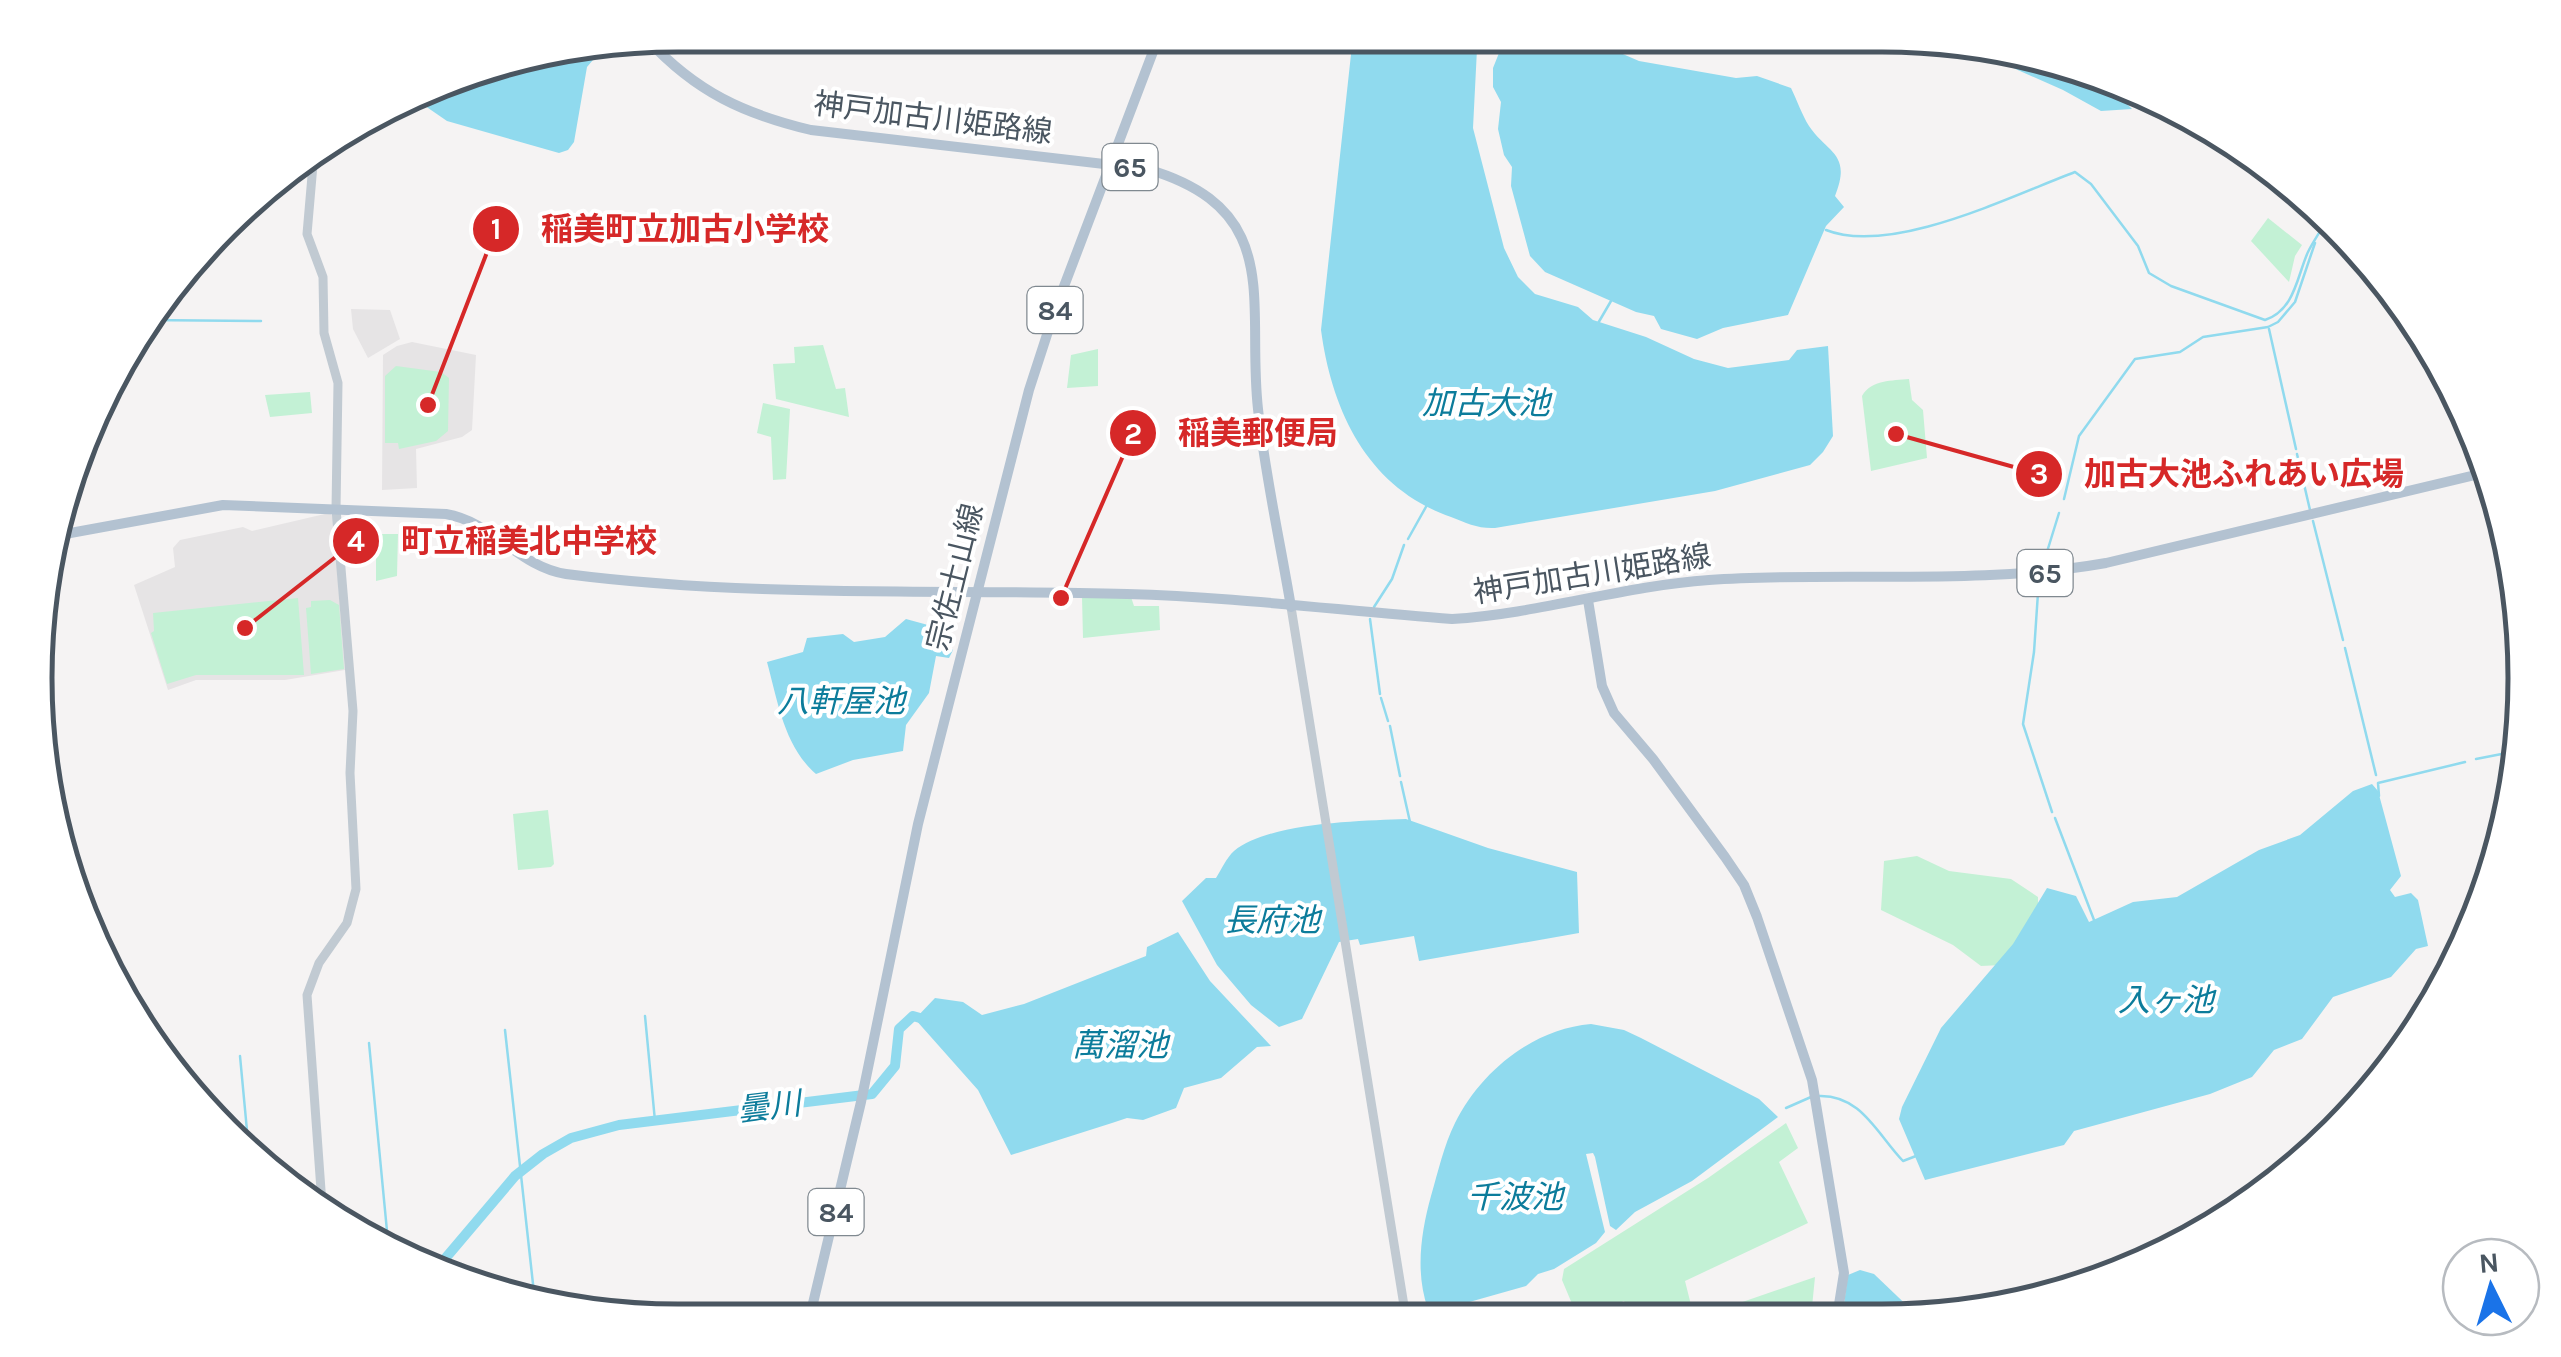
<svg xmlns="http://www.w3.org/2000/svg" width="2561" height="1357" viewBox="0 0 2561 1357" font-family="Karla,'Noto Sans JP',sans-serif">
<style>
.education{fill:#e6e4e5}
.green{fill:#c3f1d5}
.water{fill:#90daee}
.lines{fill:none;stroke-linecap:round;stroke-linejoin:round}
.stream{stroke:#90daee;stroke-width:2.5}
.river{stroke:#90daee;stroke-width:10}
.minor{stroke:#c1cad2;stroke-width:9}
.major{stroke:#b3c2d1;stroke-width:10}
.labels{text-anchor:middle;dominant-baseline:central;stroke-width:8;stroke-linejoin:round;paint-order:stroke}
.shield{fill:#fff;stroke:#808990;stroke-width:2.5}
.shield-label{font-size:28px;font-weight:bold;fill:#4a5661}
.street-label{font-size:30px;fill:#4a5661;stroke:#fff}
.water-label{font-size:32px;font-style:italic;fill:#0c7c9b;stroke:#fff}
.rim{fill:none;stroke:#4a5661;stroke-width:5}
.leader{fill:none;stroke:#d62828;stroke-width:4}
.callout-dot{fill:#d62828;stroke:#fff;stroke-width:4}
.mark-label{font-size:30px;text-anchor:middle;font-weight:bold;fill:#fff}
.callout-label{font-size:32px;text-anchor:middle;font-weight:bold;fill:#d62828;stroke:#fff;stroke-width:8;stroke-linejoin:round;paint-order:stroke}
</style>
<rect width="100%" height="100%" fill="#f5f3f3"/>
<g class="education">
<path d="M351,309L390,310L400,339L368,358L353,329Z"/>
<path d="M412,342L476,355L472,430L462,437L416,449L417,488L382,490L383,355L397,346Z"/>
<path d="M329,513L333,516L345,670L285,680H196L168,690L134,585L175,567L173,548L180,540L243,527L252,531Z"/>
</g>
<g class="green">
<path d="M2268,218L2302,245L2295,256L2289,282L2251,241Z"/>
<path d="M823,345L836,389L845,388L849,417L776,399L773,364L795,363L794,347Z"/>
<path d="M1098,349V386L1067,388L1071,355Z"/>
<path d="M396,366L441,372L449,378L448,431L436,441L399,449L398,443H385V376Z"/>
<path d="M1909,379L1912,400L1923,410L1927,458L1871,471L1862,396C1872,379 1892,381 1909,379Z"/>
<path d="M310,392L312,413L270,417L265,395Z"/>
<path d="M763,403L790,409L786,479L773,480L771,437L757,433Z"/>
<path d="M376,534H398L397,576L376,581Z"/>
<path d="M1082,597H1131L1134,606H1159L1160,630L1083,638Z"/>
<path d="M298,598L304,675H196L167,684L151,633L154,631L153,613Z"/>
<path d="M330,600L339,605L344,669L311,674L306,608L311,607V601Z"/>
<path d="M548,810L554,864L551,867L518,870L513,814Z"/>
<path d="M1917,856L1949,871L2011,879L2038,897V931L2002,965L1981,966L1953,945L1881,910L1884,861Z"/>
<path d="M1786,1123L1798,1148L1779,1162L1808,1223L1685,1281L1694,1317H1633L1624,1301L1606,1309L1609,1318H1578L1562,1280L1564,1269L1708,1178Z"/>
<path d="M1815,1277L1811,1317H1699Z"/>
</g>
<g class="water">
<path d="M1353,36H1470L1477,49L1473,128L1504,248L1518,277L1535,294L1578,307L1593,320L1646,337L1694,359L1728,368L1789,360L1797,350L1828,346L1833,436L1823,452L1810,465L1715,491L1495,528C1479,529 1466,523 1451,517C1368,488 1332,412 1321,330Z"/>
<path d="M1516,36L1588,39L1639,61L1736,78L1757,76L1791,88C1797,100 1802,115 1809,126C1828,154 1852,153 1835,196L1844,207L1826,226L1788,315L1723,328L1697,339L1661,329L1654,316L1636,312L1545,272L1530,256L1511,186L1512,167L1504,155L1498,129L1501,102L1493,87V68L1501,48Z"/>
<path d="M604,47L587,67L574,142L568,150L559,153L447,121L415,99L471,69Z"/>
<path d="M1997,56L2138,94L2128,105L2132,109L2101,111L2063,90L2011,67Z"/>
<path d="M906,619L928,625L953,650L949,658L936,656L929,693L906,725L903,751L853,760L816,774C784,746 778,702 767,662L803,652L807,638L843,634L854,642L885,637Z"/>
<path d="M2372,784L2378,791L2401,876L2390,890L2395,897L2411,893L2418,900L2428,946L2416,949L2391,977L2333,997L2302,1039L2274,1050L2252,1077L2210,1094L2074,1131L2064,1145L1925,1180L1899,1119L1902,1107L1941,1028L2013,944L2047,888L2076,896L2089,922L2133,902L2177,897L2259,850L2300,835L2353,791Z"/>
<path d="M1406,819L1488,848L1577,872L1579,933L1419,961L1414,936L1360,945L1358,939L1339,942L1302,1019L1279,1027L1251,1005L1217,965L1182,901L1206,878H1216C1221,870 1227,857 1234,851C1270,822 1360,821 1406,819Z"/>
<path d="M1178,932L1210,981L1271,1046L1257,1047L1221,1078L1184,1088L1176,1108L1143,1120L1127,1118L1112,1123L1011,1155L978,1090L915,1019L935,998L963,1002L982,1015L1024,1004L1146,956L1147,947Z"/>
<path d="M1591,1024L1624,1030L1641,1038L1759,1099L1778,1117L1692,1181L1635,1212L1616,1230L1610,1226L1595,1157L1593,1153L1586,1154L1605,1232L1596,1243L1554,1269L1538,1274L1526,1286L1434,1312L1428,1309C1415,1273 1421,1232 1431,1196C1438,1172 1444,1145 1455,1123C1481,1071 1533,1029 1591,1024Z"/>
<path d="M1860,1270L1874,1274L1919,1317H1842L1848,1275Z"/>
</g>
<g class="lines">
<g class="stream">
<path d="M1826,230C1891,256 2011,196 2075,172L2091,184L2138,246L2149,273L2171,286L2265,320C2295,310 2297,276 2308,252C2313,242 2320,232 2325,223"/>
<path d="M144,320L261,321"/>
<path d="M1597,325L1611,301"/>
<path d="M2269,329L2296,449"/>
<path d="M2297,454L2310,510"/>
<path d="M2064,499L2079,436L2135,359L2180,352L2203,337L2268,327L2278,322L2295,302L2315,243"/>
<path d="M2313,521L2343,640"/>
<path d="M1408,539L1427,505"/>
<path d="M2042,568L2059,513"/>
<path d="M2039,578L2034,652L2023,724L2052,812"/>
<path d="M1374,607L1392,579L1404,545"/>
<path d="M1370,619L1380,694"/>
<path d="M2345,648L2376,775"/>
<path d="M1381,698L1388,721"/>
<path d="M1390,726L1400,776"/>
<path d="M2476,759L2517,751"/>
<path d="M1401,782L1410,822"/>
<path d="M2379,796L2378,783L2465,762"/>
<path d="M2055,818L2094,920"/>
<path d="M645,1016L655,1121"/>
<path d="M505,1030L534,1293"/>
<path d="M369,1043L389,1252"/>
<path d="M240,1056L249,1152"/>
<path d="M1818,1096C1861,1094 1877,1134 1903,1161L1916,1156"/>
<path d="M1786,1108L1811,1097"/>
<path d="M1441,1307L1446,1318"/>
</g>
<path class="river" d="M438,1267L515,1176L543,1154L571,1138L619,1125L872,1094L895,1066L899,1029L913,1016L927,1020"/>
<g class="minor">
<path d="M314,153L307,234L323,277L324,333L338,383L336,509L353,711L350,773L356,889L347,923L319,963L307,995L322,1204"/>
<path d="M1291,607L1406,1318"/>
</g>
<g class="major">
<path d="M648,40C696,92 744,114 811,130L1147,169C1286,210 1246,302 1258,409C1265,475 1280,541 1291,607"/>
<path d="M54,536L223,505L446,514C493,522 519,567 566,574C752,598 940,589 1127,594C1235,597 1344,611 1452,619C1538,614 1622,586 1709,580C1841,571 1975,586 2106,563L2492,471"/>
<path d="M1588,600L1602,686L1614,713L1653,759L1725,857L1744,885L1757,917L1812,1080L1844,1273L1837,1317"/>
<path d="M809,1320L861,1102L918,824L1029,390L1055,310L1159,36"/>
</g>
</g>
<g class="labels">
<g class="shield">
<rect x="1102.5" y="144" width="55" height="46" rx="8"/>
<rect x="1027.5" y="287" width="55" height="46" rx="8"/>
<rect x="2017.5" y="550" width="55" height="46" rx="8"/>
<rect x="808.5" y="1189" width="55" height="46" rx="8"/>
</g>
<g class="shield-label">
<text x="1130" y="167">65</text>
<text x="1055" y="310">84</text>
<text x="2045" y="573">65</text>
<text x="836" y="1212">84</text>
</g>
<g class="street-label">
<text transform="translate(933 118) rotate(7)">神戸加古川姫路線</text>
<text transform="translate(1592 574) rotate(-9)">神戸加古川姫路線</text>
<text transform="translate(955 577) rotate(-76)">宗佐土山線</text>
</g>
<g class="water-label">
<text x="1486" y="403">加古大池</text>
<text x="841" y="701">八軒屋池</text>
<text x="1272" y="920">長府池</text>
<text x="2166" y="1000">入ヶ池</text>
<text x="1120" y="1045">萬溜池</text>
<text transform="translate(769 1107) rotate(-7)">曇川</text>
<text x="1515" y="1197">千波池</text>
</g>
</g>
<path d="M0 0H2561V1357H0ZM678 52H1882A626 626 0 0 1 2508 678V678A626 626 0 0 1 1882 1304H678A626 626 0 0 1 52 678V678A626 626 0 0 1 678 52Z" fill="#fff" fill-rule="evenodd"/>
<path class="rim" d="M678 52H1882A626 626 0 0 1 2508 678V678A626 626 0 0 1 1882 1304H678A626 626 0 0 1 52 678V678A626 626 0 0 1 678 52Z"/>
<path class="leader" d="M428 405L496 229M1061 598L1133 433M1896 434L2039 474M245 628L356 541"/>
<g class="callout-dot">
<circle cx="428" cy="405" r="10"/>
<circle cx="1061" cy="598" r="10"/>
<circle cx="1896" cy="434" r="10"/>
<circle cx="245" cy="628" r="10"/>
<circle cx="496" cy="229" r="25"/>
<circle cx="1133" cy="433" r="25"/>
<circle cx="2039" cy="474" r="25"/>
<circle cx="356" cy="541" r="25"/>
</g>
<g class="mark-label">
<text x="496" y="239">1</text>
<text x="1133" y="444">2</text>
<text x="2039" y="484">3</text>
<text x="356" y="551">4</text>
</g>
<g class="callout-label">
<text x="685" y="240">稲美町立加古小学校</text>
<text x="1258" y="444">稲美郵便局</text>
<text x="2244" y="485">加古大池ふれあい広場</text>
<text x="529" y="552">町立稲美北中学校</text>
</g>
<g transform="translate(2491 1287) rotate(355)"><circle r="48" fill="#ffffff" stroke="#b7bbc0" stroke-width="2.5"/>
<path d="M0-8L18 38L0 25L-18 38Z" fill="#1a73e8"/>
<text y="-15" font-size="28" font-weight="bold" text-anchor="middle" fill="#4a5661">N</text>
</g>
</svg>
